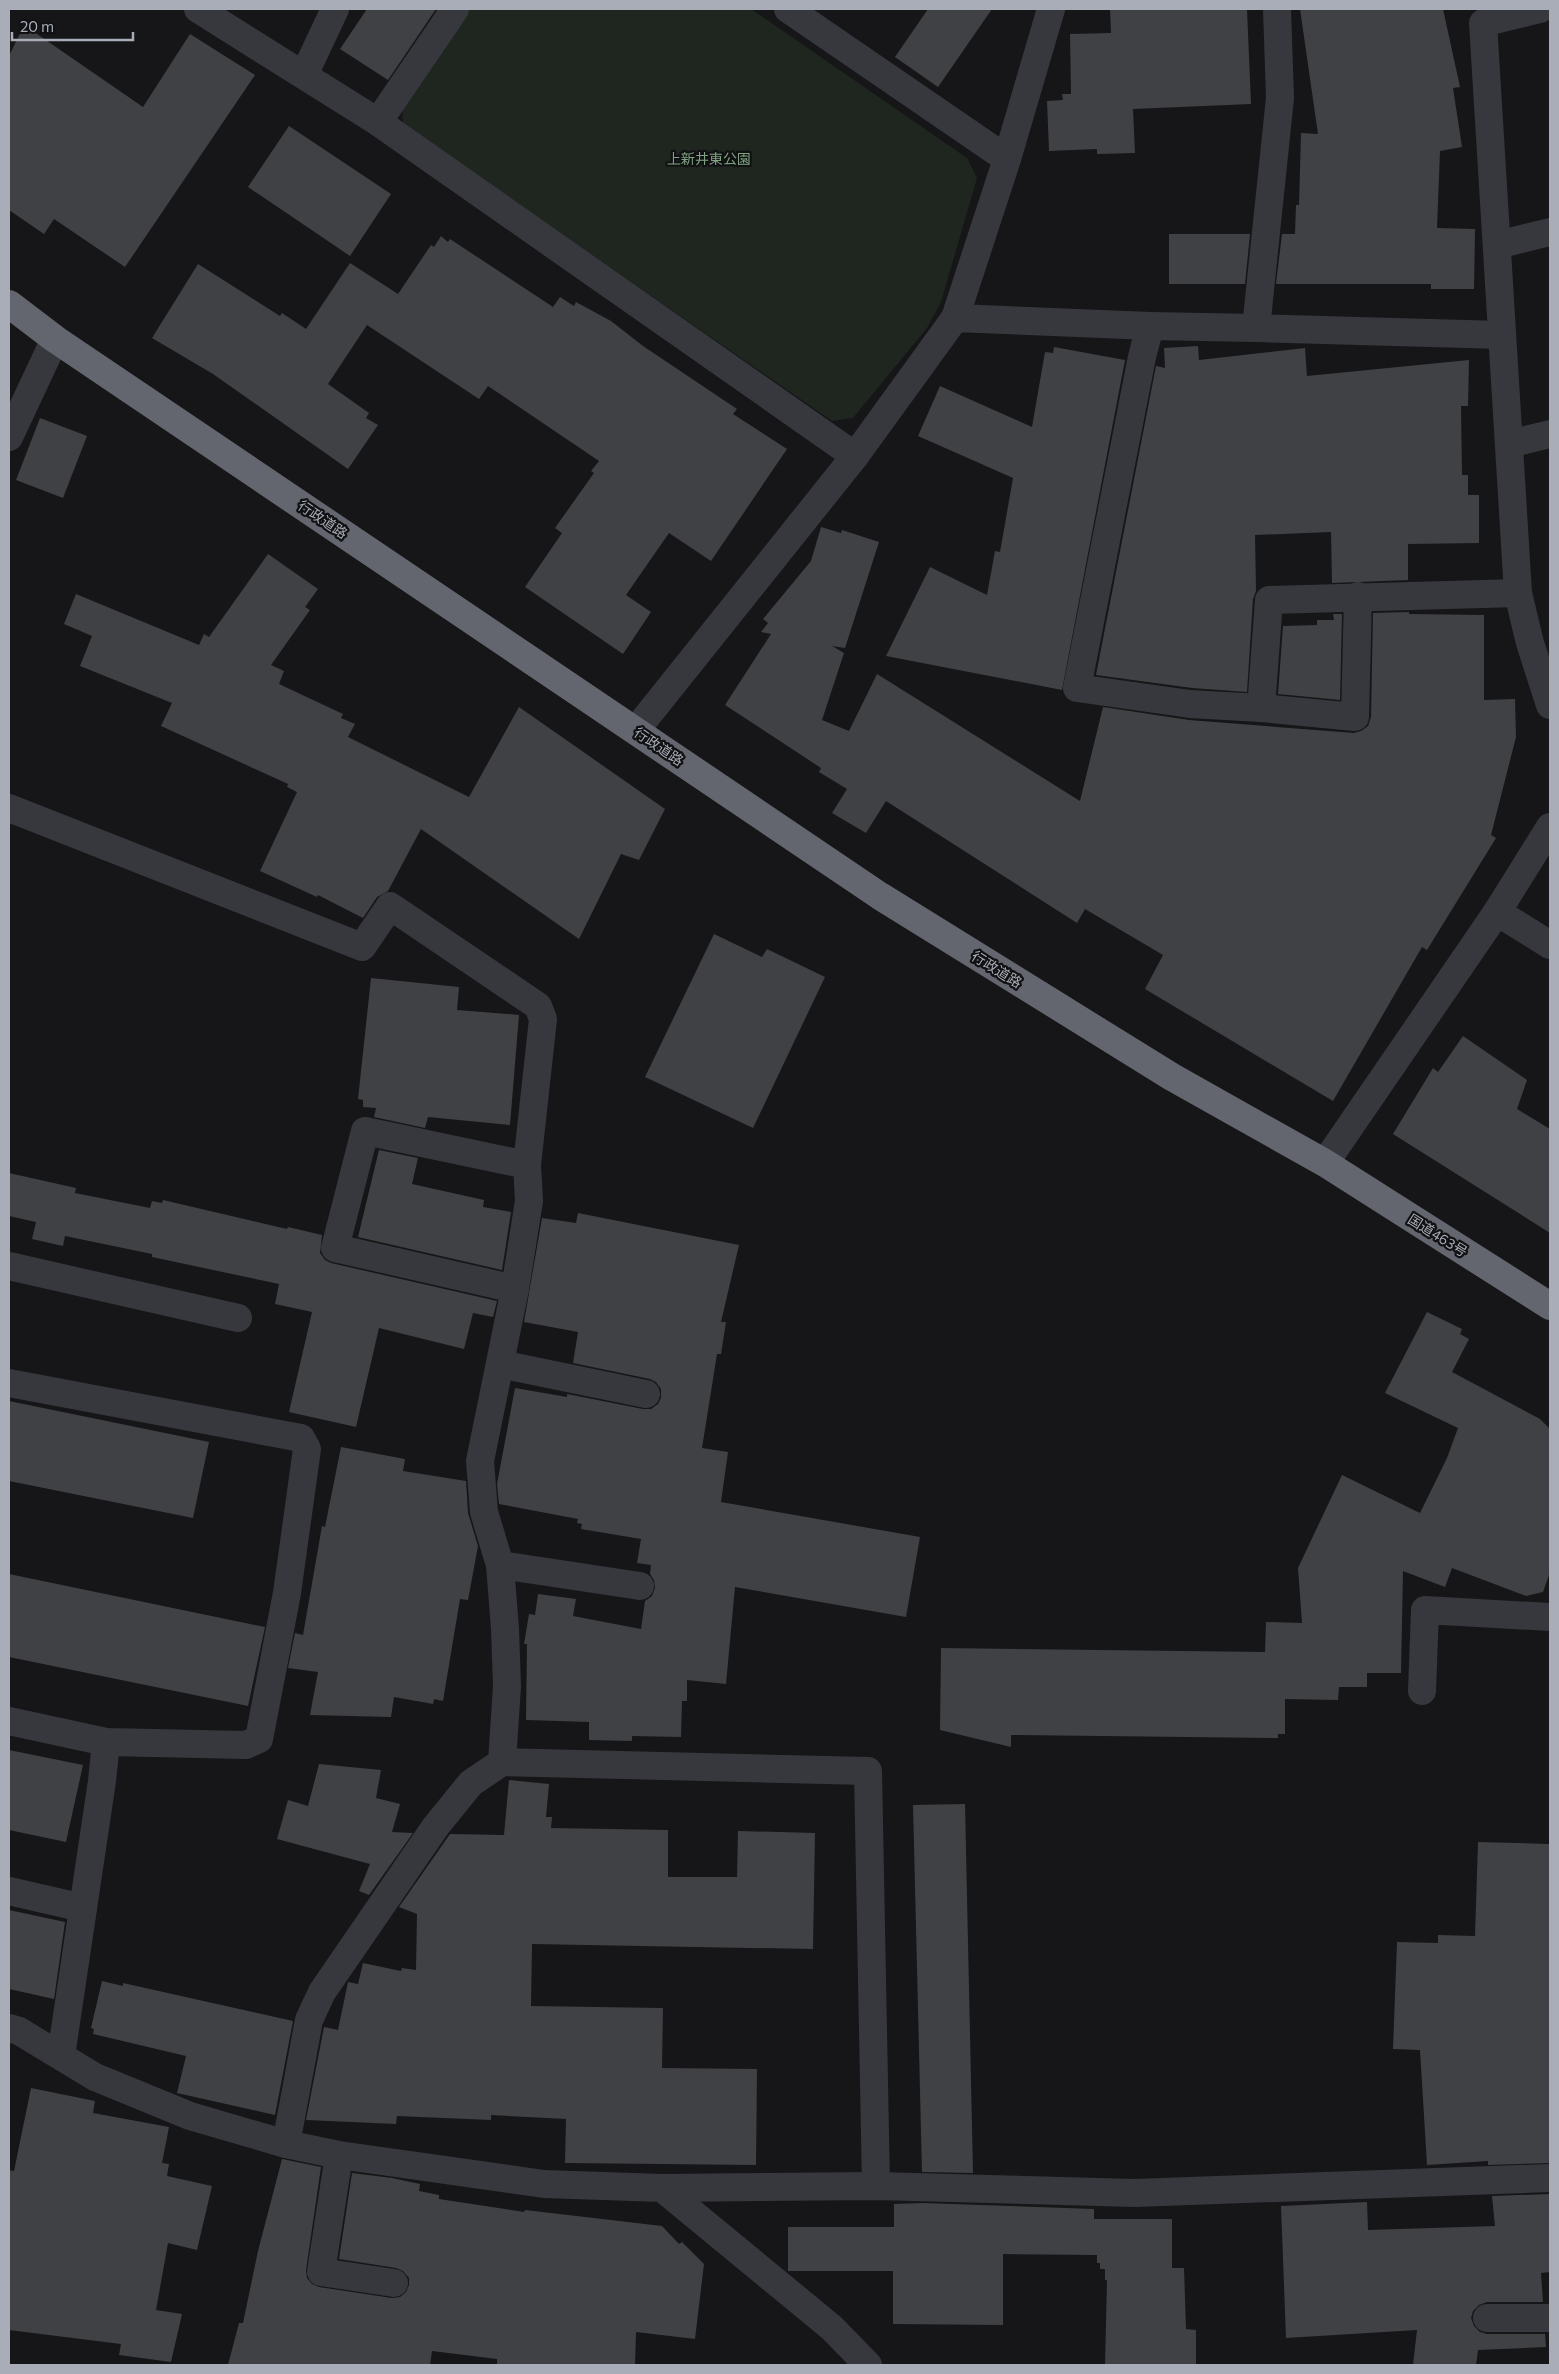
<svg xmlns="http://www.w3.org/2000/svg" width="1559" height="2374" viewBox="0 0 1559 2374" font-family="Commissioner,'Noto Sans JP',sans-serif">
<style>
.green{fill:#1e261f}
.building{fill:#404145}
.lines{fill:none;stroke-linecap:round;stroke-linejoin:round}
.minor{stroke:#37383d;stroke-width:28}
.highway{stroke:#63666e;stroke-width:28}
.labels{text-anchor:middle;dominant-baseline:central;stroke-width:4.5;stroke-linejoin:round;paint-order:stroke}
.park-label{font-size:14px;fill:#7fa381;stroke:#111113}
.street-label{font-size:14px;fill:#a8adb8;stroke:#111113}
</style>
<rect width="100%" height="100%" fill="#161618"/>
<path class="green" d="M468,9H751L967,158L977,178L941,302L927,328L853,418L832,421L403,124L402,105Z"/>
<g class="building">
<path d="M367,9H436L388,80L340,49Z"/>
<path d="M928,9H992L938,87L895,57Z"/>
<path d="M1110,9H1247L1251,104L1133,109L1135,153L1097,154V149L1049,151L1047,101L1063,100L1062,94H1071L1070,34L1111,33Z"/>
<path d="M1300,9H1443L1460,87L1453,88L1462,147L1440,151L1437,228L1475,229L1474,289H1431V284H1276L1282,234H1295L1296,205H1299L1301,133L1318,134Z"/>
<path d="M24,25L143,107L190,34L255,75L125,267L54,219L44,234L9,210V56Z"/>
<path d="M289,126L391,194L350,256L248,187Z"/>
<path d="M1169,234H1250L1245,284H1169Z"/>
<path d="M441,236L448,242L450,239L553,307L560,297L574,306L576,302L611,321L643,346L737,409L733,414L787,449L711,561L669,533L626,595L651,612L623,654L525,587L562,533L555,528L594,473L591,471L599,461L488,386L479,399L367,325L328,384L369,413L366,418L378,425L348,469L213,374L152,338L198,264L280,316L282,313L306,329L350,263L398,294L431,245L434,247Z"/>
<path d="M1198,346L1199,360L1305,348L1307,376L1469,360L1468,406H1461L1462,475H1468V495H1479V543L1408,544V580L1332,583L1331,532L1255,535L1256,591L1253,599L1247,692L1192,688L1096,675L1156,366L1165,368L1164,348Z"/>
<path d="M1054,347L1125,360L1062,690L886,656L930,567L987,595L995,551L1000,552L1013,478L918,436L940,386L1032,427L1045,352L1053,353Z"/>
<path d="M40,418L87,436L63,498L16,480Z"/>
<path d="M821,527L841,533L842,530L879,542L845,648L832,646L844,653L822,720L849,731L877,674L1080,801L1103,707L1189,720L1354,733L1361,731L1368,726L1371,717L1373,613L1409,612V614L1484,615V700L1515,699L1516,737L1491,835L1496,838L1427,950L1422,947L1333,1101L1145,989L1163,955L1085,909L1077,923L886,801L866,833L832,813L847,789L819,772L821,768L725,705L771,634L761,632L768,623L763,619L811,561Z"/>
<path d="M268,554L318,589L305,607L310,610L271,665L284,671L279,684L343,714L341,718L355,724L348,737L469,797L519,707L665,809L639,860L621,854L579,939L421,829L388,891L377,897L363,918L318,895L317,897L260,871L297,792L287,787L288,784L161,726L172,703L80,666L92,636L64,624L76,594L199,645L204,634L209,637Z"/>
<path d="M1333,614H1342L1340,700L1278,694L1283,626L1317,625V620H1334Z"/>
<path d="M714,934L762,957L767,949L825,977L753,1128L645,1077Z"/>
<path d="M371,978L459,987L457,1010L519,1015L510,1125L428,1117L425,1128L374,1117L376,1108L363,1107V1100L358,1099Z"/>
<path d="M1463,1036L1527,1080L1517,1109L1550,1129V1233L1393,1134L1433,1068L1438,1072Z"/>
<path d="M379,1150L418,1158L412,1184L484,1200L483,1207L511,1212L502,1270L358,1237Z"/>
<path d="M9,1173L76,1188L75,1193L150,1208L152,1201L162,1203L163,1200L287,1229L288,1227L322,1235L320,1253L325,1260L331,1263L497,1301L493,1317L473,1313L464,1349L379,1328L356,1427L289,1412L312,1312L275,1304L279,1284L152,1257V1254L65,1236L63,1246L32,1239L36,1222L9,1216Z"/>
<path d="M578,1213L739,1245L721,1322H726L721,1354H717L702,1448L728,1452L721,1502L920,1537L906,1617L735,1587L726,1684L687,1680V1701H682L681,1737L632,1736V1741L589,1740V1722L526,1720L527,1644H524L529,1614L535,1615L538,1594L576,1599L573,1616L641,1629L645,1601L652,1596L655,1588L654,1580L650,1574L651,1565L637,1563L641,1539L581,1529L582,1524L577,1523L578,1519L499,1504L497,1484L515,1388L567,1397V1394L643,1409H651L658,1404L661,1398V1389L656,1382L650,1379L573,1363L578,1332L524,1322L542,1218L576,1223Z"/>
<path d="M1427,1312L1462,1329L1460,1334L1469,1339L1452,1372L1540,1419L1550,1429V1572L1543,1592L1526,1596L1452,1568L1445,1587L1403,1571L1401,1673H1367V1687H1339L1338,1700L1285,1699V1734H1278V1738L1011,1735V1747L940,1730L941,1648L1265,1652L1266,1622L1302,1623L1298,1568L1342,1475L1420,1513L1447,1458L1458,1428L1385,1393Z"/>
<path d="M9,1401L209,1442L193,1518L9,1481Z"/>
<path d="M341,1447L405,1459L403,1471L466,1481L468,1513L478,1546L468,1600L460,1599L443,1701L434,1699L433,1704L394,1697L391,1717L310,1715L318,1672L288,1668L295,1633L303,1635L322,1526L325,1527Z"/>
<path d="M9,1574L265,1627L248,1706L9,1657Z"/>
<path d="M9,1750L83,1765L66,1842L9,1830Z"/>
<path d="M319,1764L381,1770L376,1798L400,1804L392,1832L413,1833L369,1895L359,1891L370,1864L277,1839L288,1800L308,1806Z"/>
<path d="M509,1780L549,1784L546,1817H552L551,1828L668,1830V1877H737L738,1831L815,1833L813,1949L532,1944L531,2006L663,2008L662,2068L757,2069L756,2165L565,2163L566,2119L491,2115V2120L397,2116L396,2124L306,2120L324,2027L338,2030L348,1982L358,1984L363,1963L401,1971L402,1968L416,1970L417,1914L399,1907L450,1834L504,1835Z"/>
<path d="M965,1804L973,2173L922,2172L913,1805Z"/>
<path d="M1478,1842L1550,1844V2163L1488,2165V2161L1427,2165L1420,2050L1393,2049L1397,1942L1438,1943V1935L1475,1936Z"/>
<path d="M9,1910L65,1922L54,1999L9,1989Z"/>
<path d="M102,1981L123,1986V1983L293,2021L275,2115L177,2093L186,2056L93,2034L94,2029L91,2028Z"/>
<path d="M31,2088L95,2101L93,2113L169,2127L162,2163L169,2164L167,2176L212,2186L197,2250L168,2243L156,2310L182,2314L171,2362L119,2355L121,2344L9,2330V2170L14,2171Z"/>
<path d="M282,2159L321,2167L306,2270L307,2278L312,2284L319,2287L392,2298L400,2297L406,2292L409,2285V2278L403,2271L396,2268L339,2259L352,2173L392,2178L420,2184L419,2191L439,2195V2199L524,2212L525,2210L662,2226L679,2244L682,2242L704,2264L695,2339L636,2332L635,2365H497V2359L432,2351L430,2365H228L239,2323H243L258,2251Z"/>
<path d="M1550,2194V2272L1541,2273L1543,2302H1487L1479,2305L1473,2311L1471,2318L1474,2326L1480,2332L1487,2334H1545L1546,2347L1478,2350L1476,2365H1413L1417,2330L1286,2338L1281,2206L1367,2202L1368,2230L1495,2226L1492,2196Z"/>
<path d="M923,2203L1094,2209V2219H1172V2268H1184L1186,2329L1196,2330V2365H1105L1107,2280H1105V2269H1100V2263H1097V2255L1003,2254V2325L893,2324V2271H788V2227H894V2204Z"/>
</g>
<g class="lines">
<g class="minor">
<path d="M198,9L378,122L855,456"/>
<path d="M788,9L1007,159L955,318"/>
<path d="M1277,9L1280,98L1256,328L1502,335"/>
<path d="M1540,9L1483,23L1518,593L1530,643L1550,705"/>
<path d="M304,75L335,9"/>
<path d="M378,122L455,9"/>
<path d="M1007,159L1051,9"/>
<path d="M1497,245L1550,232"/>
<path d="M1150,326L1256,328"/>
<path d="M9,437L55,339"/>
<path d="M1509,444L1550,434"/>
<path d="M1261,708L1355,717L1358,596"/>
<path d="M636,730L855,456L955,318L1150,326L1142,357L1077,688L1190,704L1261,708L1269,600L1518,593"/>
<path d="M9,808L362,947L390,906L538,1006L543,1019L527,1165L529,1201L515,1289L480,1461L484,1512L500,1565L505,1629L507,1686L502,1762L471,1783L436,1826L322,1992L309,2020L286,2144"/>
<path d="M1497,912L1550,945"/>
<path d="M1325,1163L1497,912L1550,827"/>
<path d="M9,1266L238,1318"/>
<path d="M515,1289L335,1248L365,1131L527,1165"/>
<path d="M500,1364L646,1394"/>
<path d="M9,1383L301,1438L307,1449L287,1593L259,1739L246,1745L106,1742L9,1721"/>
<path d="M500,1565L640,1586"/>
<path d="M1422,1691L1425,1610L1550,1617"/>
<path d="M502,1762L868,1771L876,2186"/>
<path d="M9,1891L83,1908"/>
<path d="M9,2028L19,2031L95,2077L190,2116L286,2144L339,2155L544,2184L662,2188L832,2328L868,2365"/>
<path d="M61,2056L102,1781L106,1742"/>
<path d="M339,2155L321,2272L394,2283"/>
<path d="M662,2188L876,2186L1135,2193L1550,2178"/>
<path d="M1487,2318H1550"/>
</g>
<path class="highway" d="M9,304L55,339L880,896L1172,1077L1325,1163L1550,1306"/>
</g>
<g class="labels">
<g class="park-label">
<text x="709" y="158">上新井東公園</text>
</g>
<g class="street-label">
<text transform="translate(323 519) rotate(34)">行政道路</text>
<text transform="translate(659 746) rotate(34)">行政道路</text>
<text transform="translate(997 969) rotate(32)">行政道路</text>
<text transform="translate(1438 1235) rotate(32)">国道463号</text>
</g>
</g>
<rect width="1559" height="2374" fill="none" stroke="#a8adb8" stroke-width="20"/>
<path d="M12 32v8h121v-8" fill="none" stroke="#a8adb8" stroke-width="2.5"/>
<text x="20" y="32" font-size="15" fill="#a8adb8" stroke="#111113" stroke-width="4" paint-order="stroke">20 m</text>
</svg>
